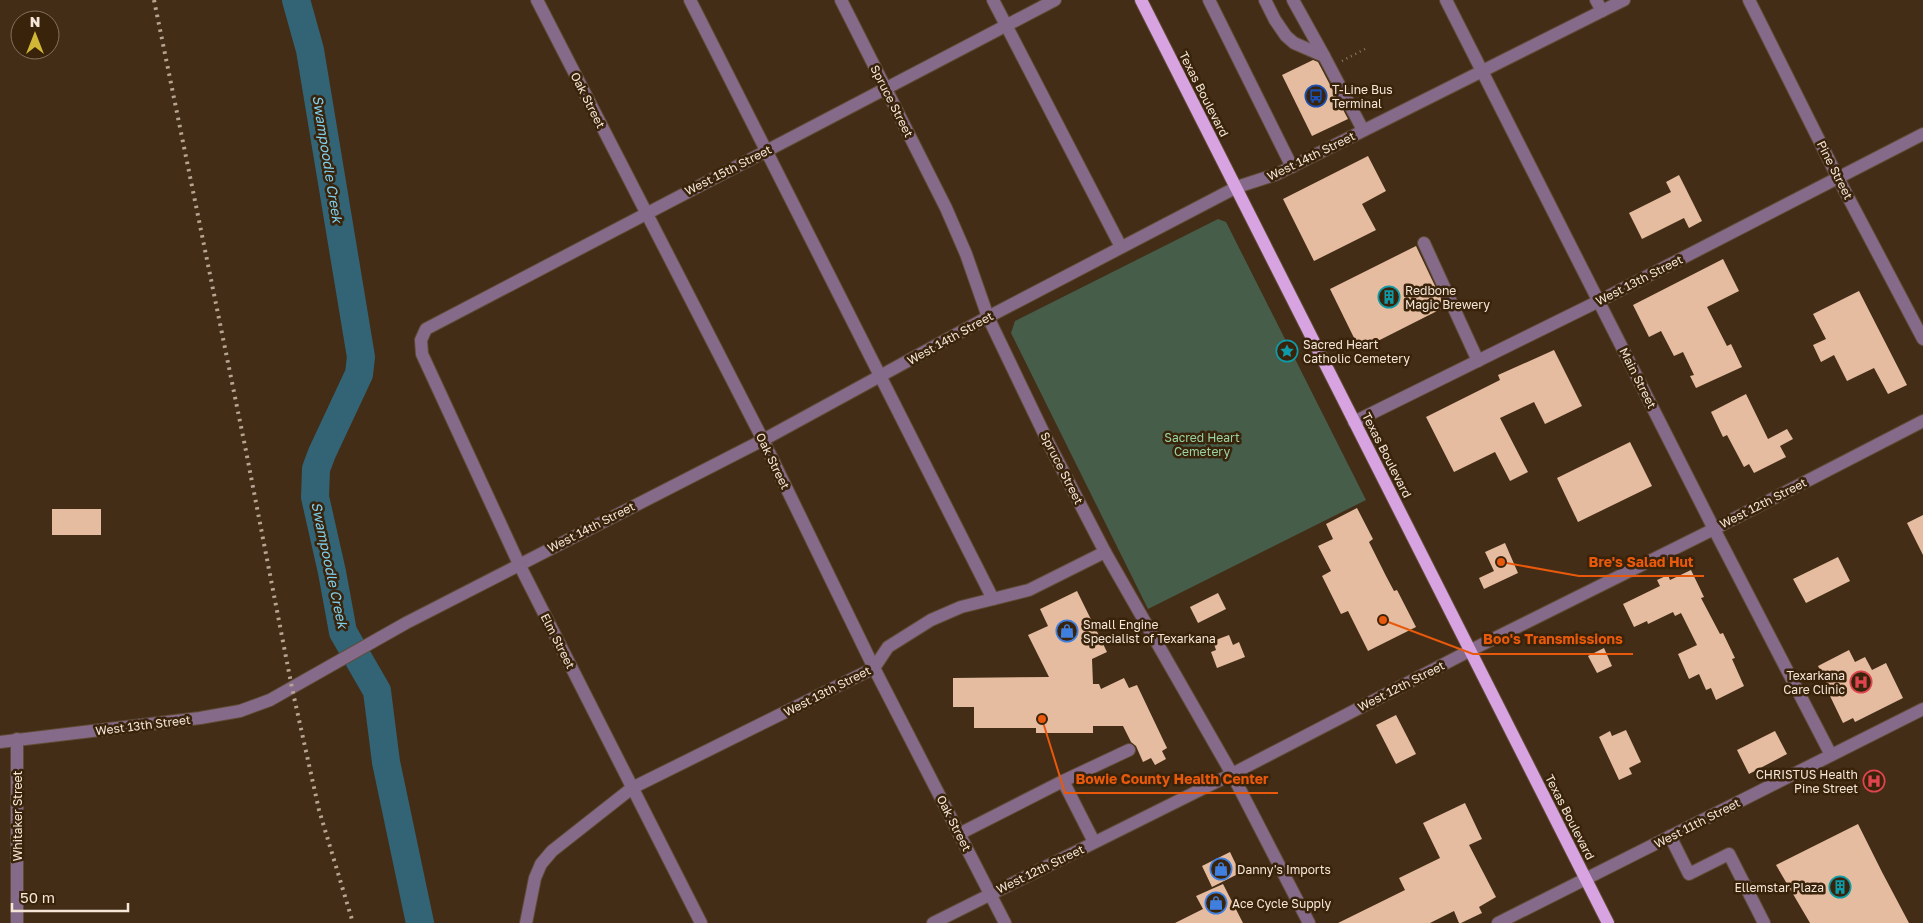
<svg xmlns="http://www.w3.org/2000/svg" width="1923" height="923" viewBox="0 0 1923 923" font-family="'Golos Text',sans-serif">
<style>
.green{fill:#465d4a}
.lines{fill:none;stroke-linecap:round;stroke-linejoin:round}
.river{stroke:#326476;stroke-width:28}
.building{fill:#e5bc9f}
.minor-casing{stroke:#5f4b35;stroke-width:14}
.major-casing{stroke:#5f4b35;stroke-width:14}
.path{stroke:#8d7a66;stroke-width:2.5;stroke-dasharray:1 4;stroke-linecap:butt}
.minor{stroke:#856b89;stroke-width:12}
.major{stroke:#d8a3e1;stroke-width:12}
.rail{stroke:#b7a594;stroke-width:4;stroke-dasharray:2.5 5;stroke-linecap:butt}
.labels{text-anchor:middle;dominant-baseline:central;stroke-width:5;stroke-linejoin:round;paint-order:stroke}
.poi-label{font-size:12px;fill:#f5e6d8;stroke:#39230b;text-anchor:start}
.street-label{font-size:12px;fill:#f5e6d8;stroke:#39230b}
.park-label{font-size:12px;fill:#98d3a2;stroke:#39230b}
.water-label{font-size:14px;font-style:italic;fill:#7dcfee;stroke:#39230b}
.leader{fill:none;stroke:#e8590c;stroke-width:2}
.callout-dot{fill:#e8590c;stroke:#39230b;stroke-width:2}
.callout-label{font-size:14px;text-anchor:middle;font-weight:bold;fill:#e8590c;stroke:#39230b;stroke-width:5;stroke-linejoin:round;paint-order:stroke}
</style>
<rect width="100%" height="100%" fill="#432d16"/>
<path class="green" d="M1218,219L1226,222L1366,500L1148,609L1011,333L1015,321Z"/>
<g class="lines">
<path class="river" d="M296,0L310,50L361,357L359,374L322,453L316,469L315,497L332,572L343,632L377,691L386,762L420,923"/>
</g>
<g class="building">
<path d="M1313,60L1318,62L1348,119L1312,136L1282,75Z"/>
<path d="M1368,156L1386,191L1362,204L1376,230L1314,261L1283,199Z"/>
<path d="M1679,175L1702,221L1689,228L1684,218L1642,239L1629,213L1671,192L1666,182Z"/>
<path d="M1416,246L1445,307L1360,350L1330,289Z"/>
<path d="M1723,259L1739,291L1707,307L1727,346L1731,344L1742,367L1696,388L1690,376L1694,375L1683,352L1674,356L1661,331L1649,337L1633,305Z"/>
<path d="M1859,291L1907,385L1888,394L1874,368L1847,381L1834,355L1821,362L1813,345L1826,339L1813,314Z"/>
<path d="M1554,350L1582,406L1545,424L1534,402L1500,418L1528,472L1510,481L1495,452L1454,472L1426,417L1500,380L1498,375Z"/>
<path d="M1746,394L1768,439L1787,429L1793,439L1780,446L1786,457L1754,473L1749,464L1744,467L1727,435L1723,437L1711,412Z"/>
<path d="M1630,442L1652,486L1578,522L1557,478Z"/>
<path d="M1357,508L1373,539L1369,542L1386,576L1394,591L1397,590L1416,627L1368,651L1348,611L1341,614L1322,576L1331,571L1318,546L1333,539L1326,524Z"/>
<rect x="52" y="509" width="49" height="26"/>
<path d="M1923,515V555L1907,523Z"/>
<path d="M1505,543L1518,573L1484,589L1479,578L1494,571L1485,552Z"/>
<path d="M1838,557L1850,581L1806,603L1793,579Z"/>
<path d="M1691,570L1704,597L1701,598L1720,634L1723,633L1735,658L1732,659L1744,686L1716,700L1711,688L1706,690L1699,674L1689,679L1678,654L1697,645L1681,613L1675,616L1673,612L1648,624L1647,621L1634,627L1623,604L1660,586L1657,580L1668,575L1670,580Z"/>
<path d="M1077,591L1107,652L1092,659L1093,684H1099L1101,689L1124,678L1129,688L1137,685L1167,748L1162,751L1166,759L1155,765L1151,758L1143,762L1136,746L1131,742L1123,726H1093V733H1036V728H974V707H953V678L1049,677L1028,635L1048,626L1040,609Z"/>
<path d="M1218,593L1226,609L1198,623L1190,607Z"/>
<path d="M1229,635L1233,645L1239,642L1245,657L1217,668L1211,652L1216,650L1213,641Z"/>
<path d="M1604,648L1612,666L1597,673L1588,656Z"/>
<path d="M1849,650L1855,662L1865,657L1872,670L1886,663L1903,698L1855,722L1853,718L1843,723L1830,696L1832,694L1818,666Z"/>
<path d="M1396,715L1416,754L1396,764L1376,725Z"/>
<path d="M1626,730L1641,762L1629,768L1632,774L1619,780L1599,737L1610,731L1612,736Z"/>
<path d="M1775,731L1787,754L1749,774L1737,750Z"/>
<path d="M1465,803L1482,839L1469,845L1496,897L1479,907L1482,913L1461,923H1459L1454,911L1430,923H1338L1405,890L1399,878L1440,858L1423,823Z"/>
<path d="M1858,824L1882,872L1909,923H1810L1776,865Z"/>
<path d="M1230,852L1240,873L1212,887L1202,866Z"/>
<path d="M1223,884L1243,923H1175L1203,909L1196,896Z"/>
</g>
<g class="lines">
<g class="minor-casing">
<g id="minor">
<path d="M537,0L763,440L874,668L1005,923"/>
<path d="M690,0L993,599"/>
<path d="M841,0L946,208L966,254L988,317L1049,444L1105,552L1232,774L1309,923"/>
<path d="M993,0L1121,247"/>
<path d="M1209,0L1292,167"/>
<path d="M1265,0L1275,20L1286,36L1294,43L1324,56L1363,130"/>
<path d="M1293,0L1324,56"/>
<path d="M1446,0L1714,529L1831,755"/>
<path d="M1596,0L1602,11"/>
<path d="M1749,0L1838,178L1923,339"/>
<path d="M1424,243L1478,361"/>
<path d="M1354,422L1599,301L1923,134"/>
<path d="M17,739V923"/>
<path d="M0,742L200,718L240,711L270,700L406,623L763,440L988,317L1237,187L1277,174L1624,0"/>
<path d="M959,834L1063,781"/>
<path d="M1670,836L1689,874L1729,854L1764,923"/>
<path d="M1094,842L1063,781L1129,750"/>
<path d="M526,923L535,878L541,864L552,851L632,788L874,668L888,647L931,620L961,607L1029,590L1105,552"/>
<path d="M701,923L519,564L422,354L421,340L426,329L1055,0"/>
<path d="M933,923L1232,774L1471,650L1714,529L1923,421"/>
<path d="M1498,923L1923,709"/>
</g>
</g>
<g class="major-casing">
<path id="major" d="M1141,0L1608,923"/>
</g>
<path class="path" d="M1342,61L1365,49"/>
<use href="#minor" class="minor"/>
<use href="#major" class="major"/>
<path class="rail" d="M154,0L246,451L292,688L319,810L353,923"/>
</g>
<defs>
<g id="bus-ring" transform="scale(1.125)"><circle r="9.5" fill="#39230b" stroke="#1a4fb4" stroke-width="1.5"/><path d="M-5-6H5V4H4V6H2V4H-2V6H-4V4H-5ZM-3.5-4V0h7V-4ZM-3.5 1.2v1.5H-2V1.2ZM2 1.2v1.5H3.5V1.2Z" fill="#1a4fb4"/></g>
<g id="building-ring" transform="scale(1.125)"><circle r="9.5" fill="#39230b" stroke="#0f9aa8" stroke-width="1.5"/><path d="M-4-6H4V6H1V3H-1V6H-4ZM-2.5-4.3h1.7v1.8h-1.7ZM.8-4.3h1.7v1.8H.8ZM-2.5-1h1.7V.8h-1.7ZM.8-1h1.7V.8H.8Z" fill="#0f9aa8"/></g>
<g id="sight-ring" transform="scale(1.125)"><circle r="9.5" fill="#39230b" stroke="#0f9aa8" stroke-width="1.5"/><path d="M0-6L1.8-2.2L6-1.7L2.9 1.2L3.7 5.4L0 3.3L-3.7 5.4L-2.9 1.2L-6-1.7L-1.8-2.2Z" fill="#0f9aa8"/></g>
<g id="shop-ring" transform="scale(1.125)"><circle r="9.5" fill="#39230b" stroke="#3f7fe0" stroke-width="1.5"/><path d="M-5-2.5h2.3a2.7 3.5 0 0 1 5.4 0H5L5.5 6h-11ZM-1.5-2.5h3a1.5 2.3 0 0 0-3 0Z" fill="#3f7fe0"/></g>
<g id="hospital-ring" transform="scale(1.125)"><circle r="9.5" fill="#39230b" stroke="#e0444e" stroke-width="1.5"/><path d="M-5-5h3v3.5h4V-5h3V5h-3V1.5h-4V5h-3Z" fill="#e0444e"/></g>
</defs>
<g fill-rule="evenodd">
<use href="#bus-ring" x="1316" y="96"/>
<use href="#building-ring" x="1389" y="297"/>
<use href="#sight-ring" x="1287" y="351"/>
<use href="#shop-ring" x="1067" y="631"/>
<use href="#hospital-ring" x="1861" y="682"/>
<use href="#hospital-ring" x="1874" y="781"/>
<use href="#shop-ring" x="1221" y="869"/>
<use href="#building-ring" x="1840" y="887"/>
<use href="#shop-ring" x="1216" y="903"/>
</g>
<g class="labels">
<g class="poi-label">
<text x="1332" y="89">T-Line Bus<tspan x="1332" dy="14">Terminal</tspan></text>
<text x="1405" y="290">Redbone<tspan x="1405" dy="14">Magic Brewery</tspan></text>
<text x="1303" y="344">Sacred Heart<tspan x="1303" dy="14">Catholic Cemetery</tspan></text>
<text x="1083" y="624">Small Engine<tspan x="1083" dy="14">Specialist of Texarkana</tspan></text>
<text x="1845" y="675" text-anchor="end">Texarkana<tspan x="1845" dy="14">Care Clinic</tspan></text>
<text x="1858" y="774" text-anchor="end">CHRISTUS Health<tspan x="1858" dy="14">Pine Street</tspan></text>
<text x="1237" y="869">Danny's Imports</text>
<text x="1824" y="887" text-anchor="end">Ellemstar Plaza</text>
<text x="1232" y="903">Ace Cycle Supply</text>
</g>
<g class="street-label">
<text transform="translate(1204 94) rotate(63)">Texas Boulevard</text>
<text transform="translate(588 100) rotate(63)">Oak Street</text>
<text transform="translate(892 101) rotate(63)">Spruce Street</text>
<text transform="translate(1311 156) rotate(-26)">West 14th Street</text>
<text transform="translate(728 170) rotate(-27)">West 15th Street</text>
<text transform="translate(1835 170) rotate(63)">Pine Street</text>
<text transform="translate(1639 280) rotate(-27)">West 13th Street</text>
<text transform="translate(950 338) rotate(-29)">West 14th Street</text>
<text transform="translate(1638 378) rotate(63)">Main Street</text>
<text transform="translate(1387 455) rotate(63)">Texas Boulevard</text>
<text transform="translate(773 461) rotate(64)">Oak Street</text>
<text transform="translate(1062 468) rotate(63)">Spruce Street</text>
<text transform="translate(1763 503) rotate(-27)">West 12th Street</text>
<text transform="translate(591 527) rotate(-27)">West 14th Street</text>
<text transform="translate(558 641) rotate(63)">Elm Street</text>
<text transform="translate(1401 686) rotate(-27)">West 12th Street</text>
<text transform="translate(827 691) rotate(-27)">West 13th Street</text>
<text transform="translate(143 725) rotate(-7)">West 13th Street</text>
<text transform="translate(17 816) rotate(-90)">Whitaker Street</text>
<text transform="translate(1570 817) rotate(63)">Texas Boulevard</text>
<text transform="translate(954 823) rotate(63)">Oak Street</text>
<text transform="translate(1697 823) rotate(-27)">West 11th Street</text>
<text transform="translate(1040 869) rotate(-26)">West 12th Street</text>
</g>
<g class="park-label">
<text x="1202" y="437">Sacred Heart<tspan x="1202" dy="14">Cemetery</tspan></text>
</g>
<g class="water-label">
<text transform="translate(328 159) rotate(81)">Swampoodle Creek</text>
<text transform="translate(330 565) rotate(78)">Swampoodle Creek</text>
</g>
</g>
<path class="leader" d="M1501 562L1579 576H1704M1383 620L1473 654H1633M1042 719L1065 793H1278"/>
<g class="callout-dot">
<circle cx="1501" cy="562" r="5"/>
<circle cx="1383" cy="620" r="5"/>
<circle cx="1042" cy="719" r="5"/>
</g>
<g class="callout-label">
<text x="1641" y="567">Bre's Salad Hut</text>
<text x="1553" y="644">Boo's Transmissions</text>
<text x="1172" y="784">Bowie County Health Center</text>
</g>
<g transform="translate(35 35)"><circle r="24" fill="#39230b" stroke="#84715d"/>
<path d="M0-4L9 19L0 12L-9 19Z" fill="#d1b736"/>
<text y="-8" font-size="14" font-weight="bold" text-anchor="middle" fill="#f5e6d8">N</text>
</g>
<path d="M12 903v8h116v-8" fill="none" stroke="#f5e6d8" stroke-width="2.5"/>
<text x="20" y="903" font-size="15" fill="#f5e6d8" stroke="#39230b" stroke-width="4" paint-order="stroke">50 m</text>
</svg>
